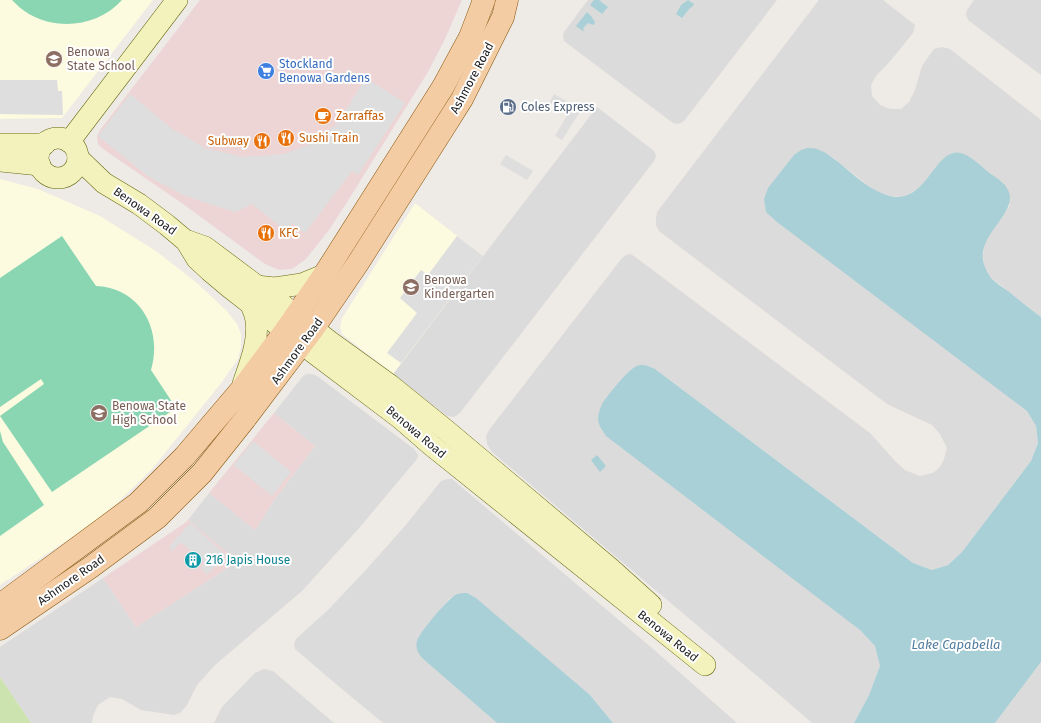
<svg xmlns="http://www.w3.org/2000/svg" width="1041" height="723" viewBox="0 0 1041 723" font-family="'Fira Sans',sans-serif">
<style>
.residential{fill:#dcdbdb}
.commercial{fill:#edd5d6}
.education{fill:#fcfadf}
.grass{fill:#cce3af}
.pitch{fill:#8ad6b3}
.parking{fill:#dedede}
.water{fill:#a9d0d7}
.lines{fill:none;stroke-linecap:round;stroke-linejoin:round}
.secondary-casing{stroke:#676a0f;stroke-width:22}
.primary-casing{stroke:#89580e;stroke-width:23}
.secondary{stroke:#f3f2bd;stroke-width:21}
.primary{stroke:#f3cca4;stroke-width:22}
.labels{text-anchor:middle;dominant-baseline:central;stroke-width:4;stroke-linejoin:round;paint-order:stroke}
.education-label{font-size:12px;fill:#785e54;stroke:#fff;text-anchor:start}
.shop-label{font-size:12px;fill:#366cbe;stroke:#fff;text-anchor:start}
.street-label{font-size:12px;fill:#1e1e1e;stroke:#fff}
.service-label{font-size:12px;fill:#4e5e75;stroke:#fff;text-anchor:start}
.food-label{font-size:12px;fill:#c56008;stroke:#fff;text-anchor:start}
.culture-label{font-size:12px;fill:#0d838f;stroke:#fff;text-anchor:start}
.water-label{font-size:13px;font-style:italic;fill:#507b9d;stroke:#fff}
</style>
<rect width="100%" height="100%" fill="#eeeae5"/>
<g class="residential">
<path d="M588,0H777L684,121L681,123L677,124L673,123L564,41L563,35L564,32Z"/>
<path d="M819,0H883L915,25L913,33L892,59L876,76L871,85L872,96L880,105L890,109H901L909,102L915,90L922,66L934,49L942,47L950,49L1041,120V317L990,277L984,266L983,256L984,246L988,236L1002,217L1010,205L1003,183L970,158L960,153L923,184L917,189L910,194L901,197L891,196L875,191L828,154L1027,411L1036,426L1038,443L1031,461L962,552L948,565L932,570L913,563L655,369L860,630L875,646L880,666L869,695L854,723H812L782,697L492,452L487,444L486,436L489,430L622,258L626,255L630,254L634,256L870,433L896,462L905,470L920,476L933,473L940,467L944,459L947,448L940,434L932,425L889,405L879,398L659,231L656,225V219L657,212Z"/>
<path d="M974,0H1041V75L968,20L966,15L967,10Z"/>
<path d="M597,107L654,151L656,156L654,161L460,413L454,417L447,416L393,374Z"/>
<path d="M307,374H312L317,376L414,449L418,455L417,459L360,527L302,591L215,665L197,685L187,705L180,713L174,715L141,710L122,699L110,697L98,705L93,716L92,723H31L0,677V647L103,578L136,627L226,569L234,559L188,520L209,493L255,529L275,499L315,446L274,413L303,376Z"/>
<path d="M447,479H452L652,648L737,723H613L590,695L457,594L449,599L422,632V658L497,723H383L330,679L295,649L294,644L296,639L328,610L363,573L405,526L441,481Z"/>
<path d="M1041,662V723H995Z"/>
<path d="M264,669L273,671L334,723H214L222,707L255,673Z"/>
</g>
<g class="commercial">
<path d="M200,0H462L445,39L428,72L349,199L329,230L306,259L292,269L279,270L265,264L183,204L103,149L98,144L97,136L100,130Z"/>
<path d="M274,413L315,446L275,499L255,530L209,493Z"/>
<path d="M188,520L235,559L226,569L136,627L103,578L185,523Z"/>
</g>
<g class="education">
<path d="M0,0H153L62,118L0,119Z"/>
<path d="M0,179L38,189L100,216L156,251L197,283L226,310L237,324L241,334V347L238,359L222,382L153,468L136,485L115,505L95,522L0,585Z"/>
<path d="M415,203L483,256L393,374L342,334L340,327L342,318Z"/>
</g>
<path class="grass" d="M0,677L31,723H0Z"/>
<g class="pitch">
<path d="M12,0H122C99,26 58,31 29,14C22,10 17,5 12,0Z"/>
<path d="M62,236L96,286C140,288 163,329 151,370L176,408L52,492L0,416L44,384L41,379L0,407V278Z"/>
<path d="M0,431L3,442L44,505L0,536Z"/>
</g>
<g class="parking">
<path d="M366,78L405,103L358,175L352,171L305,233L292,223L286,231L252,204L235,212L206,203L181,194L149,177L98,136L130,94L171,128L205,148L243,157L285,154L315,142L336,125Z"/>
<path d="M0,80H57L58,91H62L63,115L0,114Z"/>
<path d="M554,94L581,110L562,140L555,136L568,114L549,103Z"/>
<path d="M506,155L533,171L527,180L500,164Z"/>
<path d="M457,236L483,256L401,363L387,353L417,313L400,298L421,270L428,275Z"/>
<path d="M253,441L291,472L272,496L234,465Z"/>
<path d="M190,523L226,555L207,575L201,568L205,563L183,544L180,543L172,551L169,547Z"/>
</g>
<g class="water">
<path d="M594,0H599L608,7L602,14L590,5Z"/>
<path d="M688,0L694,4L692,7L690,8L682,18L676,14L681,5Z"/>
<path d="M587,12L592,17V18L594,20L595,23L593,25L588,23L583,28L584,31H583L576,26Z"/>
<path d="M807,148C811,148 816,148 819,150C826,152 831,157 837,161C853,174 870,191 890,196C927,205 935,146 961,153C971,156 982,167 991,174C997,178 1005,183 1008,190C1020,214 972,236 985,267C986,270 989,275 991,278C996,283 1002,287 1008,291C1019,300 1030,309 1041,317V662L995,723H854L869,695L880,666L875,646L860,630L606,436C603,431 598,425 598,419C598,414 600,409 602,404C607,396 627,371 635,367C642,363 648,366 655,369L913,563L932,570L948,565L962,552L1031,461L1038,443L1036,426L1027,411L777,222L766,212L764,199L768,188L794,155L801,150Z"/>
<path d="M597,455L606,466L600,472L591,460Z"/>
<path d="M467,593L476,598L590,695L613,723H497L422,658C418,653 415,648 417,641C419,633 450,596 457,594C460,593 464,593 467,593Z"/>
</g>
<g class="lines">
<g class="secondary-casing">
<g id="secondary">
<circle cx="58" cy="158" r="20"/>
<path d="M69,142L177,0"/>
<path d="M0,144H45"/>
<path d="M78,158L104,183L139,204L167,225L186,241L197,259L210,271L229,287L302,344L400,418L431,445L705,665"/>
<path d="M0,161L40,165"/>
<path d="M188,241L205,247L296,315L329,341L390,385L447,431L611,569L651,605"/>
<path d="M256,286L275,288L302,284L324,275"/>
<path d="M243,384C250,363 259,342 256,320C255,314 253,309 251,305"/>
</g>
</g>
<g class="primary-casing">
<g id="primary">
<path d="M0,605L138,503L184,457L241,390L285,331L324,275L443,87L470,37L484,0"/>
<path d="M0,629L91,567L157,518L202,473L245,419L313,329L358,263L450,118L462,99L503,17L507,0"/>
</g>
</g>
<use href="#secondary" class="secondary"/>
<use href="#primary" class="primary"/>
</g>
<defs>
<g id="school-disc" transform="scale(0.9)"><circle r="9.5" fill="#8d6e63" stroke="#fff"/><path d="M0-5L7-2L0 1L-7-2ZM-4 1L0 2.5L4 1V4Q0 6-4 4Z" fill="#fff"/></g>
<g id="supermarket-disc" transform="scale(0.9)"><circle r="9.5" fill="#3f7fe0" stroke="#fff"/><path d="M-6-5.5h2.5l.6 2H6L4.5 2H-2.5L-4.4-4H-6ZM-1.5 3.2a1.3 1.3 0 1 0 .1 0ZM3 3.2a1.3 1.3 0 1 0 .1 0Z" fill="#fff"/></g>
<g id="fuel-disc" transform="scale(0.9)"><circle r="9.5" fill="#5c6f8a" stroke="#fff"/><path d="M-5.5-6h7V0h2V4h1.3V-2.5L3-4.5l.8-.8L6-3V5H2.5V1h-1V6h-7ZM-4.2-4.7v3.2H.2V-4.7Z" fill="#fff"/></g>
<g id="cafe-disc" transform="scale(0.9)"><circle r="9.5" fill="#e8710a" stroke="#fff"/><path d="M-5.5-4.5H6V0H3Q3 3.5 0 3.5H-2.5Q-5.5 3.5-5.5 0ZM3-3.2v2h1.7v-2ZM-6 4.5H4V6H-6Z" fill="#fff"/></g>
<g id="restaurant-disc" transform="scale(0.9)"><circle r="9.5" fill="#e8710a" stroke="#fff"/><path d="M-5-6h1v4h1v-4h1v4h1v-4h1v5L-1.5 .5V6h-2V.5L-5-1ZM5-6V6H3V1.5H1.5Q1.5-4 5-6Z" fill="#fff"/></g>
<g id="building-disc" transform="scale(0.9)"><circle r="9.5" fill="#0f9aa8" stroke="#fff"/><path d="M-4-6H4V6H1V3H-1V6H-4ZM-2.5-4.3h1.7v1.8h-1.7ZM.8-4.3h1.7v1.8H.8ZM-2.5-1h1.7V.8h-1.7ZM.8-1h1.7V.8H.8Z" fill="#fff"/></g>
</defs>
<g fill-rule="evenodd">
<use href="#school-disc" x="54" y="59"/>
<use href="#supermarket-disc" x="266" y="71"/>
<use href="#fuel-disc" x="508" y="107"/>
<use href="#cafe-disc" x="323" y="116"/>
<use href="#restaurant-disc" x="286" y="138"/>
<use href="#restaurant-disc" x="262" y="141"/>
<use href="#restaurant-disc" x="266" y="233"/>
<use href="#school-disc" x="411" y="287"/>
<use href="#school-disc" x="99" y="413"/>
<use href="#building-disc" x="193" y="560"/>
</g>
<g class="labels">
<g class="education-label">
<text x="67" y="52">Benowa<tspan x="67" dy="14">State School</tspan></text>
<text x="424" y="280">Benowa<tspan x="424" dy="14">Kindergarten</tspan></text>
<text x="112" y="406">Benowa State<tspan x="112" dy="14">High School</tspan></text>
</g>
<g class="shop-label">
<text x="279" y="64">Stockland<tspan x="279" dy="14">Benowa Gardens</tspan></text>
</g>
<g class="street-label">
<text transform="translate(472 78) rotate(-62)">Ashmore Road</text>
<text transform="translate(145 211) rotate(35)">Benowa Road</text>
<text transform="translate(297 351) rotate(-54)">Ashmore Road</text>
<text transform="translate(416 432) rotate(40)">Benowa Road</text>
<text transform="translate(71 580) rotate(-35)">Ashmore Road</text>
<text transform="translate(668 636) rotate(39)">Benowa Road</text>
</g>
<g class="service-label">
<text x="521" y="107">Coles Express</text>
</g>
<g class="food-label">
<text x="336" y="116">Zarraffas</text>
<text x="299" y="138">Sushi Train</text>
<text x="249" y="141" text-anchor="end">Subway</text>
<text x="279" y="233">KFC</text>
</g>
<g class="culture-label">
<text x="206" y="560">216 Japis House</text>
</g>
<g class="water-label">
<text x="956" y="644">Lake Capabella</text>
</g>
</g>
</svg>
